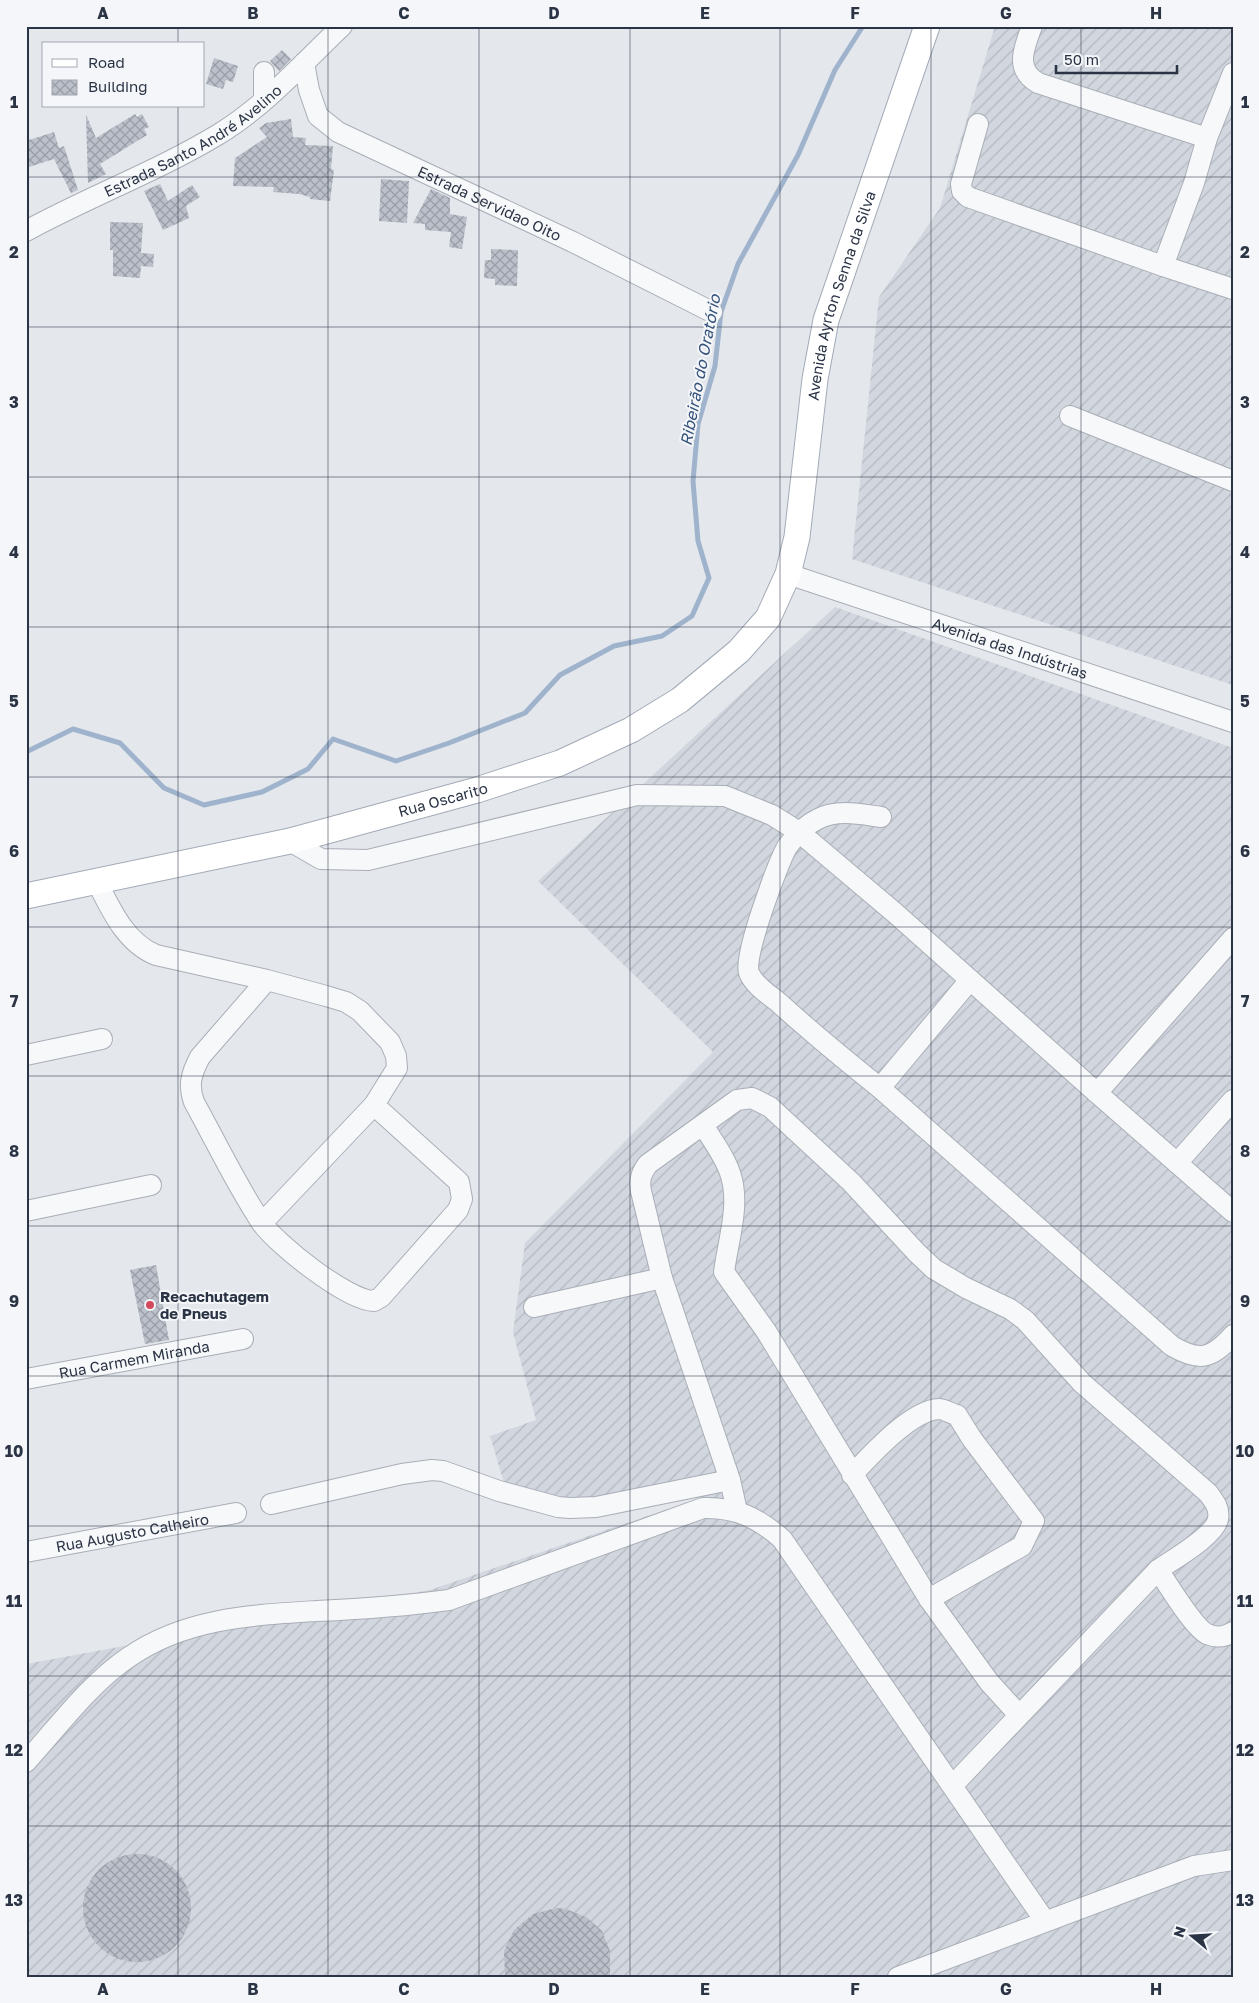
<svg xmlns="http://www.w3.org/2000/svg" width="1259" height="2003" viewBox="0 0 1259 2003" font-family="'Golos Text',sans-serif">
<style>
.industrial{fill:url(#industrial-furrows)}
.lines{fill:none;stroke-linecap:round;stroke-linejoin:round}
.stream{stroke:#9fb4cc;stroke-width:5}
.building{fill:url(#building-cross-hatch)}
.minor-casing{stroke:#a9aeb7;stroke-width:22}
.major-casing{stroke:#a3abb8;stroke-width:27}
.minor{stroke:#f7f8fa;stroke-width:20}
.major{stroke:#fff;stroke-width:25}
.grid{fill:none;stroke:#2b3445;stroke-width:1;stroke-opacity:0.55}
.poi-dot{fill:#d1495b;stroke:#f4f6f9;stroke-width:2}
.labels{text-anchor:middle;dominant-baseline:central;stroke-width:4;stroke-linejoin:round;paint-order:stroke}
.street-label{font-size:15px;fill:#2b3445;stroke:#f4f6f9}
.poi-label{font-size:15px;font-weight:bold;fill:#2b3445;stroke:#f4f6f9;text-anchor:start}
.water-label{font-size:16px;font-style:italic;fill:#34527a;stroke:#f4f6f9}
.neatline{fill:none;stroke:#2b3445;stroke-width:2}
.grid-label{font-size:16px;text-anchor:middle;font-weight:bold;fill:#2b3445}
</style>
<defs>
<pattern id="industrial-furrows" width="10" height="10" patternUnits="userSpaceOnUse" patternTransform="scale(1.25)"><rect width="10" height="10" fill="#d2d6de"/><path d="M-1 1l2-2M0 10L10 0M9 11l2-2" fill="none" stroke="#b4b8c0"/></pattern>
<pattern id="building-cross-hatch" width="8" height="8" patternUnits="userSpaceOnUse" patternTransform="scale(1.25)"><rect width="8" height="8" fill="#bbc0ca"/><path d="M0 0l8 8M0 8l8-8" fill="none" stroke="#989da6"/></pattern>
</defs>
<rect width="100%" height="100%" fill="#e4e7ec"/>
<g class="industrial">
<path d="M995,26H1233V685L852,559L879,297L940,208Z"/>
<path d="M835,607L1233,748V1977H26V1664L430,1590L697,1499L688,1477L580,1505L504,1483L490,1436L536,1420L513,1332L525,1243L713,1052L538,881Z"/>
</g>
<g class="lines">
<path class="stream" d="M26,752L73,729L120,743L164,788L204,805L262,792L308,769L333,739L396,761L449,743L525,713L560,675L614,646L662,636L692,616L709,578L698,541L693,481L698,424L715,366L721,312L738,264L798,155L835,70L863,26"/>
</g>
<g class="building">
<path d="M282,50L291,59L279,71L270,61Z"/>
<path d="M214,58L238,66L233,82L226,80L223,89L206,84Z"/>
<path d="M135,114L137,117L142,114L149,127L144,129L147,135L100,164L106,174L88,183L86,115L96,138Z"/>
<path d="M291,119L293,137L306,138L305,145L333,146L331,169L334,170L330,201L310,199V197L299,194L273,192L274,187L233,186L235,158L267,137L259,128L266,123Z"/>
<path d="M54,132L59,148L64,146L78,190L71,193L54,159L26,168V141Z"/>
<path d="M381,179L409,181L407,223L379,221Z"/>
<path d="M160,184L168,201L192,185L200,197L186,206L189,218L163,230L144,191Z"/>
<path d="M431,189L450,198V214L467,217L462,249L449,247L451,232L425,230V224L413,223Z"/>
<path d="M110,222L143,223L141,253L154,254L153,267L141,266L140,278L113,276V250H110Z"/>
<path d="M491,249L518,250L517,286L495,285V279L484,278L485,260H491Z"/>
<path d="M156,1265L169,1340L145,1344L130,1270Z"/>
<circle cx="137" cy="1908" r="54"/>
<path d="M556,1908L566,1909L586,1917L602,1931L610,1951V1977H505L504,1951L514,1930L533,1914Z"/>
</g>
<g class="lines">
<g class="minor-casing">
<g id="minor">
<path id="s1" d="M304,63L309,90L318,116L338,132L573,242L712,312"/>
<path d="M264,99V72"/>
<path d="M978,124L961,184L962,191L968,197L1163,266L1194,183L1207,138L1038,83C1014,69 1024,48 1032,26"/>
<path d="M1207,138L1233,73"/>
<path id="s2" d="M26,231C90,196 158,171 219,134C265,106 303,63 342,26"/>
<path d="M1163,266L1233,289"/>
<path d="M1070,416L1233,481"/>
<path id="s3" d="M788,574L1233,722"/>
<path d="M290,841L321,859L368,860L637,795L725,796L772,815L799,832L895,913L1097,1093L1233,938"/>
<path d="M97,882C111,910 126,943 156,955L267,980L326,996L346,1002L360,1011L390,1042L396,1056L397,1068L374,1105L459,1182L462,1199L458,1210L381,1297L374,1301C348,1301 276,1244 261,1222C236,1184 216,1142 194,1102C188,1085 191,1074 200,1057L267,980"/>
<path d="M970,980L880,1088L1172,1346C1199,1362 1212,1359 1233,1335"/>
<path d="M26,1055L102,1039"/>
<path d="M880,1088C845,1060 811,1032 778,1002C768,994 754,985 749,973C742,959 778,863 787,847C795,836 805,825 818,819C837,809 860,814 881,817"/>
<path d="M1097,1093L1233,1212"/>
<path d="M703,1125C712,1140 726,1158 731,1176C740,1206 728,1241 724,1272L766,1331L929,1599L989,1682L1019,1715"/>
<path d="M1177,1163L1233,1100"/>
<path d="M26,1211L151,1185"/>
<path d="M262,1223L374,1105"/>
<path d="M662,1278L641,1191C639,1180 641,1173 648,1164L737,1100L752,1098L770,1107L851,1182L917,1253L934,1269L966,1288L1010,1309L1025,1320L1082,1383L1208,1493C1214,1501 1220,1508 1218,1519C1215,1536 1172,1560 1158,1570L953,1785"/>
<path d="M534,1307L662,1278L730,1480L737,1511"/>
<path id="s4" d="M26,1379L243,1339"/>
<path d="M852,1475C870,1456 911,1410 939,1409C944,1409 952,1414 957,1415L972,1439L1034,1521L1022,1546L929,1599"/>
<path d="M271,1504L402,1474L432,1470L443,1471L499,1491L558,1507L570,1508L596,1507L730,1480"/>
<path id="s5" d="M26,1552L236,1513"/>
<path d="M1158,1570C1168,1584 1193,1627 1207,1634C1216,1638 1225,1637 1233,1632"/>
<path d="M26,1762C58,1727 89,1684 129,1657C185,1618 252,1615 317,1611C362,1609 405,1606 449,1600L703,1508C736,1507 758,1518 782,1539L1045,1921"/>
<path d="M898,1977L1194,1866L1233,1860"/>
</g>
</g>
<g class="major-casing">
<g id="major">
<path id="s6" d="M26,896L290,841L477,790L560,763L631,730L680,700L739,651L768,618L788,574L797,537L815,379L826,320L927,26"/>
</g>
</g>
<use href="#minor" class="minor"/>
<use href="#major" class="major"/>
</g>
<path class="grid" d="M178,26V44M328,26V1977M479,26V1977M630,26V1977M780,26V1977M931,26V1977M1081,26V1977M178,106V1977M26,177H1233M26,327H1233M26,477H1233M26,627H1233M26,777H1233M26,927H1233M26,1076H1233M26,1226H1233M26,1376H1233M26,1526H1233M26,1676H1233M26,1826H1233"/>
<circle class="poi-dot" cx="150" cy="1305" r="5"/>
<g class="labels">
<g class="street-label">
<text stroke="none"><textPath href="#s2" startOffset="190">Estrada Santo André Avelino</textPath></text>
<text stroke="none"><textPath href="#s1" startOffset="248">Estrada Servidao Oito</textPath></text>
<text stroke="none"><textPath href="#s6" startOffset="1140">Avenida Ayrton Senna da Silva</textPath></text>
<text stroke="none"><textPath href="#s3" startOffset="234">Avenida das Indústrias</textPath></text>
<text stroke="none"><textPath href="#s6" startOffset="428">Rua Oscarito</textPath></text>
<text stroke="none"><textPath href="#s4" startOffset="110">Rua Carmem Miranda</textPath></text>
<text stroke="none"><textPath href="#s5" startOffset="108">Rua Augusto Calheiro</textPath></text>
</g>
<g class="poi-label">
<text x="160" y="1296">Recachutagem<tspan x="160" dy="17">de Pneus</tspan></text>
</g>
<g class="water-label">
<text transform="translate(700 370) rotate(-79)">Ribeirão do Oratório</text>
</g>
</g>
<rect width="1259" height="2003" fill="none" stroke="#f4f6f9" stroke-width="55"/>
<rect x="42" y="42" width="162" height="65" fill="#f4f6f9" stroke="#a4a8b1"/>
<rect x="52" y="59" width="25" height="8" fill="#ffffff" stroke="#a4a8b1"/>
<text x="88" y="68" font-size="15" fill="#2b3445">Road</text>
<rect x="52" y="80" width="25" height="15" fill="url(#building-cross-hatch)" stroke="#a4a8b1"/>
<text x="88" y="92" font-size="15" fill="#2b3445">Building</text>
<g transform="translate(1192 1936) rotate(288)" stroke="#f4f6f9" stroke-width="4" paint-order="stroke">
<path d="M0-4L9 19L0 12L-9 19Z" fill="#2b3445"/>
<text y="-8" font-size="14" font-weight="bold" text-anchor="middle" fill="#2b3445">N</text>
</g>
<path d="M1056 65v8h121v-8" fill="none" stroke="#2b3445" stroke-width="2.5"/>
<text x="1064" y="65" font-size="15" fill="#2b3445" stroke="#f4f6f9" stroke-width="4" paint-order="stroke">50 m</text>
<rect x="28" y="28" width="1204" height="1948" class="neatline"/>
<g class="grid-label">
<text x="103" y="19">A</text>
<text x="253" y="19">B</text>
<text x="404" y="19">C</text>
<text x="554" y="19">D</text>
<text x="705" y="19">E</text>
<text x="855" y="19">F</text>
<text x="1006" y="19">G</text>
<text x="1156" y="19">H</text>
<text x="14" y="108">1</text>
<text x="1245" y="108">1</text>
<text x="14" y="258">2</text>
<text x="1245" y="258">2</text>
<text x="14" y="408">3</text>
<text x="1245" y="408">3</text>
<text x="14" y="558">4</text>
<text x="1245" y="558">4</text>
<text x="14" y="707">5</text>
<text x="1245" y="707">5</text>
<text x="14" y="857">6</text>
<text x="1245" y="857">6</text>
<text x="14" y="1007">7</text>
<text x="1245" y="1007">7</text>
<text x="14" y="1157">8</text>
<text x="1245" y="1157">8</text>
<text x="14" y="1307">9</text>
<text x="1245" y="1307">9</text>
<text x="14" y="1457">10</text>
<text x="1245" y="1457">10</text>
<text x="14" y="1607">11</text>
<text x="1245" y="1607">11</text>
<text x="14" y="1756">12</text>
<text x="1245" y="1756">12</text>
<text x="14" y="1906">13</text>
<text x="1245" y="1906">13</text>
<text x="103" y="1995">A</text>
<text x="253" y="1995">B</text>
<text x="404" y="1995">C</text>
<text x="554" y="1995">D</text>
<text x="705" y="1995">E</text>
<text x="855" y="1995">F</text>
<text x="1006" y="1995">G</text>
<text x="1156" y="1995">H</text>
</g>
</svg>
